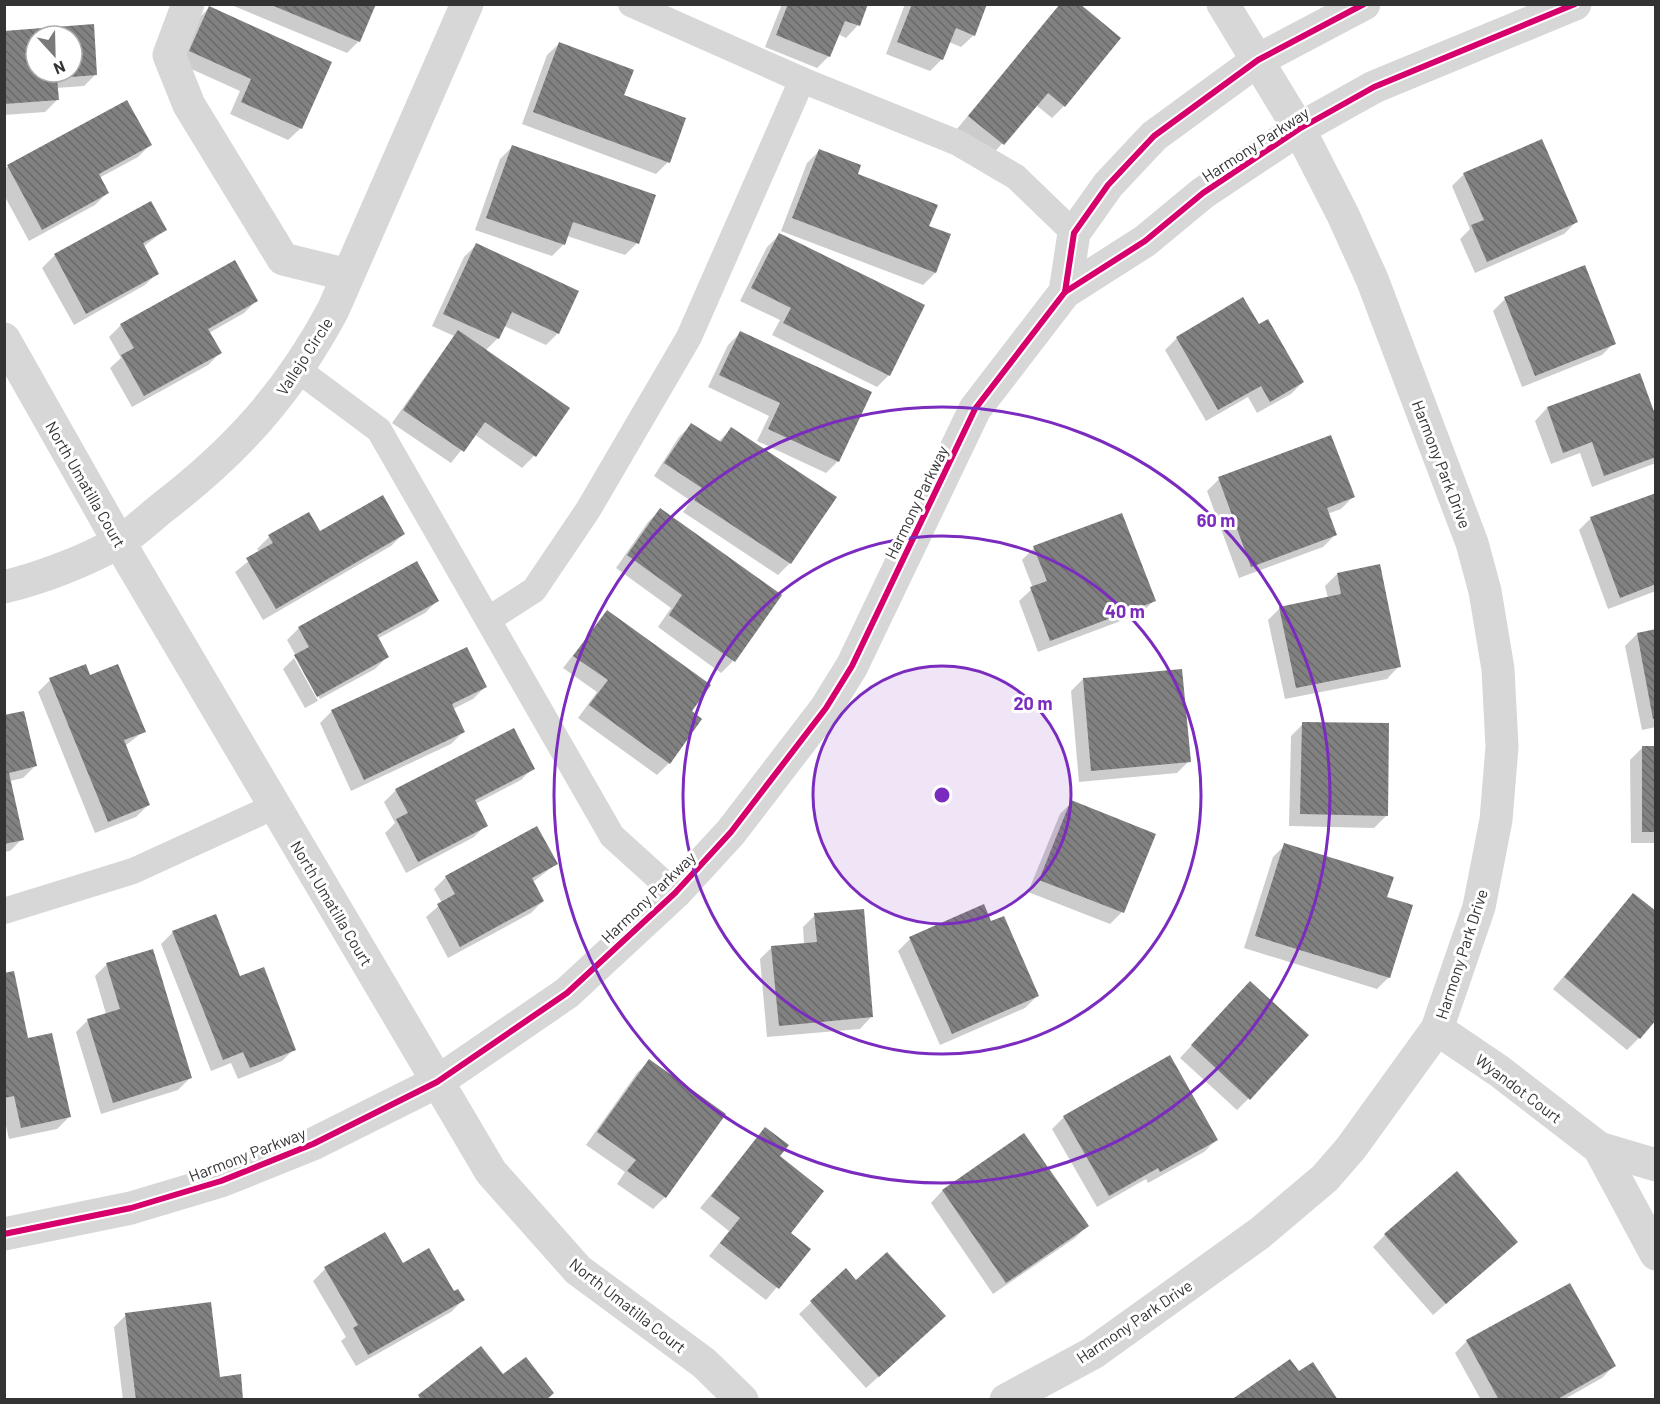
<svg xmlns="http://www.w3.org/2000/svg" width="1660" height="1404" viewBox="0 0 1660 1404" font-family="Barlow,sans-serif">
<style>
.shadow{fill:#0003;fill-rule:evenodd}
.building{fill:url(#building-back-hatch);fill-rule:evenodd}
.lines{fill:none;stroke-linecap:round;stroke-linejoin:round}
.lane{stroke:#d7d7d7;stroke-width:26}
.street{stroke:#d7d7d7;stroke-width:33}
.cycleway-casing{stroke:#fff;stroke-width:10}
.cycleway{stroke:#d6006c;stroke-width:6}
.ring{fill:none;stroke:#7b2cbf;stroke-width:3}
.labels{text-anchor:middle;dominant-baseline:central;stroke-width:6;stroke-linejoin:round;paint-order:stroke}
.street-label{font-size:16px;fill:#333;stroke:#fff}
.centre{fill:#7b2cbf;stroke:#fff;stroke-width:3}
.ring-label{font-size:18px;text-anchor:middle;font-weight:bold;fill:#7b2cbf;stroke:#fff;stroke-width:6;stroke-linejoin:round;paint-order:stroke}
</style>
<defs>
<pattern id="building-back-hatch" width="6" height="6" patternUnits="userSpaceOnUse" patternTransform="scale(1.5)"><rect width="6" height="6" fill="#818181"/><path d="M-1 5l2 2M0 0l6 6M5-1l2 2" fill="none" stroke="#6a6a6a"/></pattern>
</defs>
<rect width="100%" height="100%" fill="#fff"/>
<g class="shadow">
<path d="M229,4H374L359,41L347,53Z"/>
<path d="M782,4H867L858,25L846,38L838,34L829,56L817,68L765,47Z"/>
<path d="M905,4H985L974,35L961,47L949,42L942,59L930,71L886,54Z"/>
<path d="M209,8L330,63L301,128L288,140L230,114L240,91L178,63L197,20Z"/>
<path d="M1056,9L1064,106L1052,118L1036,105L991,156L957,129Z"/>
<path d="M92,26L96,74L84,86L56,88L57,100L45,112L4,115V32ZM36,36H72V72H36Z"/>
<path d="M560,43L622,96L668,162L656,174L522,124L547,55Z"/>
<path d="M126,102L150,145L138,157L99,178L107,193L95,205L29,241L4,195V169Z"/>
<path d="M512,147L637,243L625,255L567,236L564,244L552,256L475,230L500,159Z"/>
<path d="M819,151L927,227L949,235L935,273L923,285L781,231L807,163Z"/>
<path d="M1464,174L1576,222L1564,234L1475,273L1460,239L1470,229L1452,186Z"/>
<path d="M151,203L165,230L143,247L157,273L145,285L74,325L42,268L54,256Z"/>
<path d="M779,235L889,375L877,387L772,335L780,320L740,301L767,247Z"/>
<path d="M476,245L558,333L546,345L504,326L498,338L485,351L568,409L534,456L522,468L474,434L451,463L392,423L454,336L432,326L464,257Z"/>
<path d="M1505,299L1614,343L1602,355L1522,387L1493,311Z"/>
<path d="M256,301L244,313L209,333L220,353L208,365L132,407L110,368L121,358L109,337L121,325Z"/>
<path d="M1258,326L1303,382L1291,394L1257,413L1248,397L1206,421L1165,350L1177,338Z"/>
<path d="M740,333L870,392L838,461L826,473L757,441L769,416L708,387L728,345Z"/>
<path d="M1639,375L1656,422V463L1592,487L1580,453L1551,464L1535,421L1547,408Z"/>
<path d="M691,425L718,442L731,429L835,497L790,563L778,575L683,512L691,501L654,476L679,437Z"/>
<path d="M1330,437L1353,497L1341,509L1327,514L1335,535L1323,547L1239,578L1207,491L1219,479Z"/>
<path d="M1656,494V591L1608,609L1579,530L1591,518Z"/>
<path d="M660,510L733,661L721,673L658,627L671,608L616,568L648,522Z"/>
<path d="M319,533L403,534L391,546L263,620L235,572L260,552L257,549L269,537Z"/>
<path d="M1034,548L1154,600L1142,613L1038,652L1019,601L1033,588L1022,560Z"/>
<path d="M1337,574L1399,666L1387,679L1285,699L1268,620L1280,608L1328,598L1325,586Z"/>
<path d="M437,601L425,613L377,639L387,657L375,669L320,699L297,658H294L318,701L305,708L283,669L296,656L287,640L299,628Z"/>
<path d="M607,612L690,711L669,763L657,775L578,718L597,692L563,668Z"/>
<path d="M1656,631V727L1642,730L1625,646L1637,634Z"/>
<path d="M467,649L485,687L473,699L453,709L464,731L451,744L351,791L320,723L332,711Z"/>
<path d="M90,677L144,731L125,746L148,805L136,817L95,833L38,692L50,680Z"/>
<path d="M1083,679L1189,761L1177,773L1079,782L1071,691Z"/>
<path d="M4,717L35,766L23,778L10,781L22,839L10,851L4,852Z"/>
<path d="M1303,724L1387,815L1374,828L1289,826L1291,736Z"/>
<path d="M1656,747V843H1631L1630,760L1642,748Z"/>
<path d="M533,768L521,780L475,804L486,825L474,837L406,873L385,833L395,823L384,802L396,790Z"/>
<path d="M1072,802L1122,912L1110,924L1028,892L1060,814Z"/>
<path d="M1285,845L1385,898L1389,977L1377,989L1244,948L1273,857Z"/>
<path d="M556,864L533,882L543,901L531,913L448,958L426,917L442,903L434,889L446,877Z"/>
<path d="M1633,895L1639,1038L1627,1050L1553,989Z"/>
<path d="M815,915L872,1016L860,1029L767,1037L760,959L772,947L804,944L803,927Z"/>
<path d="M173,932L239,978L294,1049L282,1061L238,1079L231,1063L211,1071L161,944Z"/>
<path d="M910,939L1037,996L1025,1008L940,1045L898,951Z"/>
<path d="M107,964L190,1078L178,1090L101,1114L76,1032L88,1020L106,1014L95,976Z"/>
<path d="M4,974L27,1039L69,1117L57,1129L9,1139L4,1117Z"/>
<path d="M1238,995L1249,1098L1237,1110L1180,1058Z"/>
<path d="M649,1061L665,1197L653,1209L617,1184L625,1172L586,1145L637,1073Z"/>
<path d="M1064,1117L1216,1140L1204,1152L1148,1183L1146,1179L1097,1207L1052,1129Z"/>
<path d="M765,1129L778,1157L789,1233L809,1249L766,1300L709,1256L729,1231L700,1208Z"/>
<path d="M1024,1135L1087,1226L1075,1238L993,1294L931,1203L942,1191Z"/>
<path d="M1385,1235L1504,1253L1433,1315L1373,1247Z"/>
<path d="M402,1265L463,1300L451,1312L356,1366L341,1341L346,1337L313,1281L325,1269Z"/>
<path d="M845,1271L856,1282L932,1328L866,1388L799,1314Z"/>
<path d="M126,1315L219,1379L242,1400H123L114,1327Z"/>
<path d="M1467,1341L1614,1366L1602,1378L1563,1400H1481L1455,1353Z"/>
</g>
<g class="building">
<path d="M269,4H376L360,42Z"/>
<path d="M788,4H868L860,26L845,21L830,57L776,35Z"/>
<path d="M912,4H987L975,36L956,28L943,60L897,42Z"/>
<path d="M1060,4H1080L1121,38L1065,107L1048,93L1004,145L968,116Z"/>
<path d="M209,6L332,62L302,129L241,102L251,79L189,51Z"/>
<path d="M94,24L97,75L57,78L59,100L4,104V31ZM36,36H72V72H36Z"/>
<path d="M559,42L634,70L624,95L686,118L670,163L533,112Z"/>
<path d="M127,100L152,145L99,174L109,193L42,230L7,165Z"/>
<path d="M1542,139L1578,222L1487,262L1471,225L1484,220L1463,173Z"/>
<path d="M512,145L656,195L639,244L573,222L565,245L486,218Z"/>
<path d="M819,149L861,165L858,174L938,205L929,226L951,234L936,273L792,218Z"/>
<path d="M151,201L167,230L143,243L159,274L86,314L54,254Z"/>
<path d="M779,233L925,305L890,376L783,323L791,308L751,288Z"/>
<path d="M476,243L579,291L559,334L512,312L499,339L443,314Z"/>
<path d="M235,260L258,301L208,329L222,353L144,396L121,355L134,348L120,324Z"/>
<path d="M1585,265L1616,344L1535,376L1504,297Z"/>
<path d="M1243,297L1259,324L1268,319L1304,382L1270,402L1261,386L1218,410L1176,337Z"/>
<path d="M458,330L570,408L536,457L485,422L464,452L403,410Z"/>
<path d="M740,331L872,392L839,462L768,429L780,403L719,375Z"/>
<path d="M1640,373L1656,417V457L1604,476L1592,442L1563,453L1547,407Z"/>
<path d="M691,423L721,442L731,427L837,497L791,564L694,500L702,488L664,463Z"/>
<path d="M1331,435L1355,497L1327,508L1337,535L1251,567L1218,477Z"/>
<path d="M1656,493V584L1620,598L1590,517Z"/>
<path d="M383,495L405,534L276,609L246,558L273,543L268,535L309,512L320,531Z"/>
<path d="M660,508L782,595L735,662L669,615L682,595L627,555Z"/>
<path d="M1122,513L1156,601L1050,641L1030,587L1047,581L1033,546Z"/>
<path d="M417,561L439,601L377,635L389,657L317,697L294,655L309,647L298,627Z"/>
<path d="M1380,564L1401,667L1296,688L1279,607L1341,594L1337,573Z"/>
<path d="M607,610L711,685L692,711L702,719L670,764L589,705L608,680L573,656Z"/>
<path d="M1656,629V718L1653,719L1637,633Z"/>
<path d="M467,647L487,687L452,704L465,732L364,780L331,710Z"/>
<path d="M86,664L90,675L118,664L146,732L124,740L150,805L108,822L49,678Z"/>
<path d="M1182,669L1191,762L1091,771L1083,678Z"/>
<path d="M24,711L37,766L9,773L24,840L4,844V715Z"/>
<path d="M1302,722L1389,723L1388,816L1300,814Z"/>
<path d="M514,728L535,769L475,800L488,826L418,862L396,819L408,813L395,789Z"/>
<rect x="1642" y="746" width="14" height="86"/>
<path d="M1071,800L1156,834L1124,913L1039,880Z"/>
<path d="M537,826L558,864L532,878L544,901L460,947L437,904L455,894L445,876Z"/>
<path d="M1284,843L1394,877L1387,897L1413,905L1390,978L1255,936Z"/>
<path d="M1633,893L1656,911V1020L1640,1039L1564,977Z"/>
<path d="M984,904L991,921L1004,916L1039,996L952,1034L909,937Z"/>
<path d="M864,909L873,1017L779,1026L771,946L817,942L814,913Z"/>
<path d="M216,914L240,976L264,967L296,1050L250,1068L243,1052L223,1060L172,931Z"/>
<path d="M153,949L192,1078L113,1103L87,1019L120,1009L106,963Z"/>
<path d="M14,971L28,1038L52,1033L71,1117L21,1128L14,1096L4,1098V973Z"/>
<path d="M1250,981L1309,1035L1250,1100L1191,1045Z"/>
<path d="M1170,1055L1218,1140L1160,1172L1158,1168L1109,1196L1063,1116Z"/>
<path d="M649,1059L726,1114L666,1198L627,1171L636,1160L597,1132Z"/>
<path d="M765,1127L789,1145L780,1156L824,1191L791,1233L811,1249L779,1289L720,1243L740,1218L711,1196Z"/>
<path d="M1024,1133L1089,1226L1006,1283L942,1190Z"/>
<path d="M1457,1171L1518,1242L1446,1304L1384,1234Z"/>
<path d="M385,1232L403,1263L429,1248L454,1291L458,1289L465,1300L368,1355L353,1328L358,1325L324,1267Z"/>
<path d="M887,1252L946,1316L879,1377L810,1301L846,1268L856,1280Z"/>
<path d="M1570,1283L1616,1366L1556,1400H1499L1466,1340Z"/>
<path d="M211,1302L220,1377L241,1374L243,1400H136L125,1313Z"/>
<path d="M481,1346L503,1374L526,1357L554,1393L546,1400H421L418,1395Z"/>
<path d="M1290,1359L1299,1371L1313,1362L1338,1400H1231Z"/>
</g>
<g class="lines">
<g class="lane">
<path d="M631,4L802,80L958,143L1016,177L1074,233"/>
<path d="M297,369L379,430L612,836L675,893"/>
<path d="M489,619L534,590L588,510L689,337L802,80"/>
<path d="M4,911L133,871L275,806"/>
</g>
<g class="street">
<path d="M188,4L169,55L189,105L283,259L348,275"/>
<path d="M1065,292L1074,233L1108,185L1154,136L1258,60L1364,4"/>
<path d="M4,339L119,542L491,1172L578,1270L704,1363L742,1400"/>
<path d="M4,587C41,578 86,561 119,542C134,533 148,519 162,508C236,451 288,394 333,310L467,4"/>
<path d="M1437,1029L1499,1071L1599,1148L1656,1165"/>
<path d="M1599,1148L1656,1254"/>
<path d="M4,1234L131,1208L221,1181L313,1144L437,1082L567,993L675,893L731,832L826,708L852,666L975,409L1065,292L1145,241L1203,193L1299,129L1374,87L1575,4"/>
<path d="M1006,1400L1093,1353L1260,1233L1325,1178L1351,1148L1437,1029L1479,907L1496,820L1502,747L1498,669L1485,591L1472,543L1372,279L1343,215L1299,129L1223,4"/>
</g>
<g class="cycleway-casing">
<g id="cycleway">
<path d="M1065,292L1074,233L1108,185L1154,136L1258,60L1364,4"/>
<path d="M4,1234L131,1208L221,1181L313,1144L437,1082L567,993L675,893L731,832L826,708L852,666L975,409L1065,292L1145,241L1203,193L1299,129L1374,87L1575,4"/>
</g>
</g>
<use href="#cycleway" class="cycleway"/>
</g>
<circle cx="942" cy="795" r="129" fill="#7b2cbf" fill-opacity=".12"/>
<g class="ring">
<circle cx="942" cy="795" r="129"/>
<circle cx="942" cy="795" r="259"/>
<circle cx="942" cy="795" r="388"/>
</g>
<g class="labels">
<g class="street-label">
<text transform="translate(1255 144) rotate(-33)">Harmony Parkway</text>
<text transform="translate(304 356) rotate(-57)">Vallejo Circle</text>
<text transform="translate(1442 464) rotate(69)">Harmony Park Drive</text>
<text transform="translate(86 484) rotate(60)">North Umatilla Court</text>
<text transform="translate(916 502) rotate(-64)">Harmony Parkway</text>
<text transform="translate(648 897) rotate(-44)">Harmony Parkway</text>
<text transform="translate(332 903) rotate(59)">North Umatilla Court</text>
<text transform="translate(1461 954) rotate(-72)">Harmony Park Drive</text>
<text transform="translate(1519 1088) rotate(37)">Wyandot Court</text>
<text transform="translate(247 1154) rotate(-21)">Harmony Parkway</text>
<text transform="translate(628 1305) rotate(38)">North Umatilla Court</text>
<text transform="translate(1134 1321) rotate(-34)">Harmony Park Drive</text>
</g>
</g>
<circle cx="942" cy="795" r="9" class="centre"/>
<g class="ring-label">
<text x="1216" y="527">60 m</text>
<text x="1125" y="618">40 m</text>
<text x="1033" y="710">20 m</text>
</g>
<rect width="1660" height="1404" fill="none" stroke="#333333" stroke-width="12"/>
<g transform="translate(54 54) rotate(158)"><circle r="28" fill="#ffffff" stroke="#adadad" stroke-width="1.5"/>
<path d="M0-4.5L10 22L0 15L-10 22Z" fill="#7a7a7a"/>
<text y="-9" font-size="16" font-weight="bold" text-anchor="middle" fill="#333333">N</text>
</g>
</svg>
